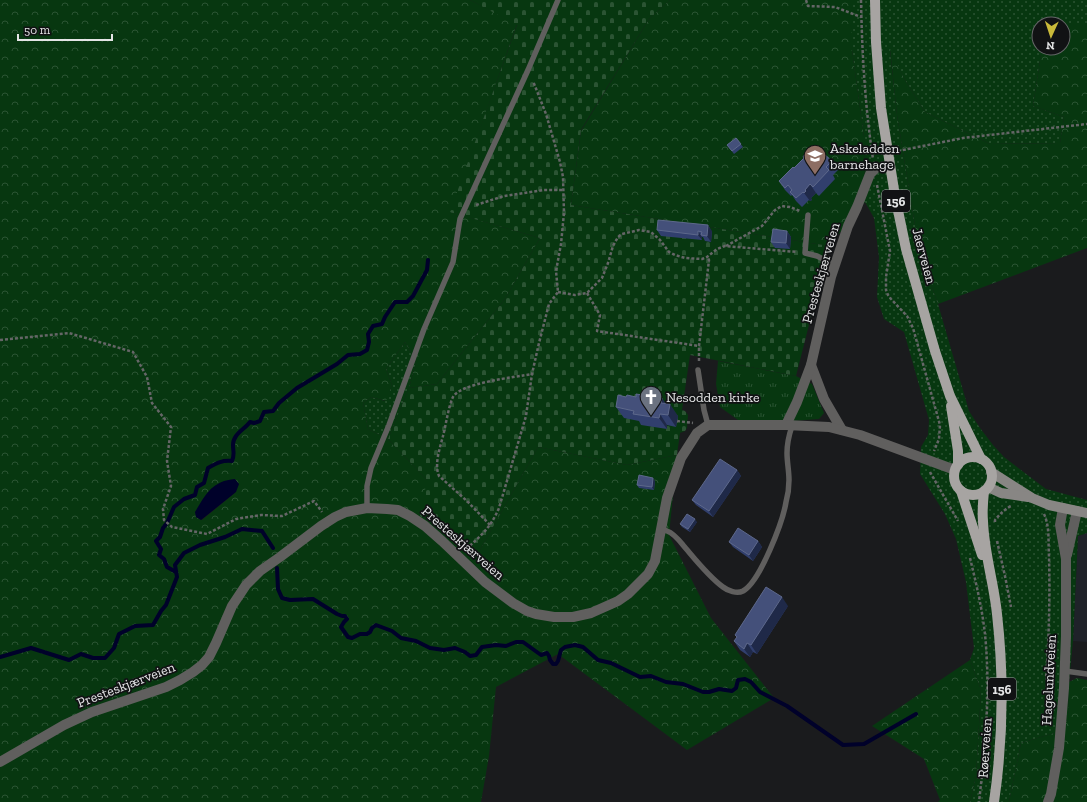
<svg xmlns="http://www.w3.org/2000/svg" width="1087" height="802" viewBox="0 0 1087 802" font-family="'Zilla Slab',serif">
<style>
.built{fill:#1f2229}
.grass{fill:url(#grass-dots)}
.forest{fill:url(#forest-crowns);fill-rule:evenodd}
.cemetery{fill:url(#cemetery-stones)}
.park{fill:url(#park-tufts)}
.water{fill:#00012a}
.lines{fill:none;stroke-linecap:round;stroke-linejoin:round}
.stream{stroke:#00012a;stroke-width:4}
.path{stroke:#656667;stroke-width:2.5;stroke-dasharray:3 2;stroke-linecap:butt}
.lane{stroke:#605f5e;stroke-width:5.5}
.street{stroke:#605f5e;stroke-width:10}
.secondary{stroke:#888684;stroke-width:10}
.primary{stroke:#a7a4a2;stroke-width:10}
.wall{fill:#313f6d}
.shaded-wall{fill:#1f2948}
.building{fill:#44507a;stroke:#5d688b}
.labels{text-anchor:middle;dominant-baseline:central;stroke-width:3.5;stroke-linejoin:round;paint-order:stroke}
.shield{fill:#111214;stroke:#a5a6a7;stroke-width:1}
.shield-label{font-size:13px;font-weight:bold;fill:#e4e5e6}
.poi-label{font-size:14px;fill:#e4e5e6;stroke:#111214;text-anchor:start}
.street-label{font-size:14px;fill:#e4e5e6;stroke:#111214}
</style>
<defs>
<pattern id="grass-dots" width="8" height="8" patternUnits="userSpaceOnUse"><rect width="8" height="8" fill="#073710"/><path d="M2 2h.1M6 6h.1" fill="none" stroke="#2b5433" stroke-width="1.8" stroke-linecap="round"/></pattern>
<pattern id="forest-crowns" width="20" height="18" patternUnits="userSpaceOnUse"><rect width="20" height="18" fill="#073710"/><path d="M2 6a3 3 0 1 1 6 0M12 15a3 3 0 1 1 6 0" fill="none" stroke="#2b5433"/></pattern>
<pattern id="cemetery-stones" width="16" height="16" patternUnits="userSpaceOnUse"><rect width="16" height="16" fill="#073710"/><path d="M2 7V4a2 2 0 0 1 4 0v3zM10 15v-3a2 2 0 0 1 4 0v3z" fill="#2b5433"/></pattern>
<pattern id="park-tufts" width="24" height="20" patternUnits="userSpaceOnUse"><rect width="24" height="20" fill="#073710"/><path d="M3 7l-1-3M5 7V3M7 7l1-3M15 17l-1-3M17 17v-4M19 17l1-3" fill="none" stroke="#2b5433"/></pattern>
</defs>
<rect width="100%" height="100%" fill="#1a1b1d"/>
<path class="built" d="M1087,533V642L1073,641L1078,536Z"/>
<g class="grass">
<path d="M852,0H1087V25H1063V24H1039V48H1042L1033,106L1064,117L1060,143L990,144L925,112L905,80L890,50L897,115L919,250L938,304L969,411L980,428L993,445L1004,457L1046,489L1087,500V533L1078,536L1073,641L1069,682L1068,720L1058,732L1021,743L1009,802H970L976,776L981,690L970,660L974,648L966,582L956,539L945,514L920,474L921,447L928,435L929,420L904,332L884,319L877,297L879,257L874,218L865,202L864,137L852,50Z"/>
<path d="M405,342L416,362L409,388L388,439L368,429L363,403L371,397L385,401L392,385L386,369Z"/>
</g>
<g class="forest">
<path d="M0,0H470L517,24L451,212L540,238L505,299L437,384L409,388L416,362L405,342L386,369L392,385L386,401L371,397L363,403L368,429L388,439L427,480L476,557L538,447L627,465L677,455L669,535L711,618L774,698L687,750L558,654L496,687L489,756L481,802H0ZM236,492L202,520L196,517Z"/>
<path d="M670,0H852V50L864,137L865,202L829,246L571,205L581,131L649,19Z"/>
<path d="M1063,25H1087V248L938,304L919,250L897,115L890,48L905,80L925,112L990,144L1060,143L1064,117L1033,106L1042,48H1063Z"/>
<path d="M970,660L981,690L976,776L970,802H938L940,800L924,759L872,726Z"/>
<path d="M1077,678L1087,680V802H1009L1021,743L1058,732L1068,720L1069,682Z"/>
</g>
<path class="cemetery" d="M470,0H670L649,19L581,130L571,205L829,246L796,376L690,355L682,410L685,411L688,415L687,428L685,431L680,433L677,455L627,465L538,447L476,557L420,516L427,480L388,439L409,388L437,384L505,299L540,238L450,212L517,25Z"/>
<path class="park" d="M718,361L796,376L812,384L824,413L819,419L763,423L738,420L720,407L716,384Z"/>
<path class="water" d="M235,479L239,484L236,492L201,520L196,517L195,512C206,494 212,481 235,479Z"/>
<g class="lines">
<g class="stream">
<path d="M277,568L278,589L282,598L290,600L313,599L337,614L342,616H345L347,619L344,622L341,627L348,637L352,638L360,634H367L370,632L372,628L376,625L392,631L401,638L416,641L430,648L444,650L455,648L465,652L470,656L476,655L482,647L496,645L506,646L516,642H523L541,655L547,653L549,656L550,660L553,664H556L558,661L561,650L565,647L575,645L583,647L598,660L611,663L640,677L651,676L666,682L683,684L703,692H709L719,689L732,691L736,688L738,680L745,679L751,682L760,692L787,706L843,745L864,744L916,714"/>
<path d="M176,572L167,567L164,559L159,555L161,549L156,541L160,537L163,528L167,523L174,507L184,499L195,495L197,487L204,483L208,468C217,463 222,460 232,461C235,454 233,452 233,445C233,434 244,430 250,422L254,423L260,421L264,412L273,411L279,403L297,388L337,364L348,355L360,354L367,350L369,342L368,334L373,326L382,324L385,317L395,302H407L413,296L427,270L428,260"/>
<path d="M0,657L31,648L69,660L81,654L93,658H105L114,648L119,634L135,626L153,625L161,611L166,605L177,577L175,565L184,553L200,545L225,537L242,529L262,531L273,548"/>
</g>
<g class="path">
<path d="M806,0L808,6L835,7L861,17"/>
<path d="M861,0C862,53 865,106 873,159"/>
<path d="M898,151L963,138L1087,124"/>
<path d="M877,185L890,251L886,277V290L888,295L891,299L907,316L913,328L940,425L939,439L934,451"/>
<path d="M476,205L504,196L544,190H564"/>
<path d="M726,246L762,226L775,210L782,206L790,207L800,211"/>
<path d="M558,292L575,295L587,293L602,278L608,263L613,246L618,237L622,234L639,230L651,232L660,240L669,252L675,255L685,258L702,259L707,257L717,249L725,246L797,252"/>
<path d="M587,293L600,315L597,331L699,346"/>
<path d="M0,340L69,333L133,352L147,377L152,403L171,427L167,461L171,486L163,509L164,520L172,527L207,534L236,519L261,515L282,516L314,501L322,512"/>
<path d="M699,361V346L709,260L707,257"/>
<path d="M677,421L693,423"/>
<path d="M930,472L958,521"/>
<path d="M1044,514C1050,527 1048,542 1049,556C1050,597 1049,638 1046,678L1050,685L1054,687"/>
<path d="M995,522V520C1000,514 1004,510 1011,506"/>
<path d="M490,525L467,501L439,476C434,464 440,448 443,436C446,425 448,408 453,397C460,383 516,377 532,374"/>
<path d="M997,541L1005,576L1011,607"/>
<path d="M466,549C481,536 491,527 499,508L526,416L532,374L539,343L549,304L558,292L556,271L561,244L564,213L563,177L560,162L546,114L533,81"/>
<path d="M970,558C977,587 984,616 986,646C990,698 985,750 979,802"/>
</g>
<g class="lane">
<path d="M808,215L805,253L817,256L835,265"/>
<path d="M698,370L704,410L708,425"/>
<path d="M367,508V486L371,468L389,425L424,329L453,262L460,219L528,70L558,0"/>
<path d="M661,529C662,529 667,531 667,531C673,533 679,540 683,545C695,559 708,576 723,587C728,591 737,594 743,591C760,582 783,521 786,502C788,495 789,487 789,480C789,471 787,462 787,453C787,444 789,435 792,426"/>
<path d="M1065,671L1087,674"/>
</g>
<g class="street">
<path d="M811,365L824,399L842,430"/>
<path d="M786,425L797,402L811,365L831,277L848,226L857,207L870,174L875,169"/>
<path d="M1067,555L1077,511"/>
<path d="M0,762L64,725L92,712L166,687L180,680L193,672L202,665L209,657L216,643L232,606L246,585L260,571L280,557L321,526L335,517L346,512L367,508L387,509L398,510L410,516L425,526L442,541L485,582L513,603L527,611L536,614L554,617H573L591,613L618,601L628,594L648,574L655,561L667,498L681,458L697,433L708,425H786L829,427L860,435L955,470"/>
<path d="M1048,802L1051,794L1059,748L1064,688L1066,636V559L1060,525L1063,508"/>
</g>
<g class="secondary">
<path d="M991,472L1032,498L1049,505L1087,513"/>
<path d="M988,487L1001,493L1028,497"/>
</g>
<g class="primary">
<path d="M875,0L876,42L881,108L895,196L906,249L935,351L950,396L981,459"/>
<path d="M951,406L958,451V465"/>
<circle cx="973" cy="476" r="19"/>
<path d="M961,491L982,555"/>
<path d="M984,491C983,501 982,511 983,521C984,553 994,583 997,614C1004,676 1003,740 994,802"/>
</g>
</g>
<g class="wall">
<path d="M736,138L743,147L734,154L727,145Z"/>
<path d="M821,155L832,161L838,170L833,175L835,179L819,196L816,193L811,198L812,200L810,201L809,200L802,207L796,201L792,195L791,196L785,190L779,181L794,168L807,156Z"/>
<path d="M657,230L712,231L711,242L705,241L703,237H702V240L661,236Z"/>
<path d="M787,231L791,237L790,249L775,248L771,242Z"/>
<path d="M626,397L666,404L678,416L676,427L667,425V429L641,425L639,421L624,418L616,407Z"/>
<path d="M737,470L741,476L713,517L696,505L692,500Z"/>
<path d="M655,481L654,490L639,488L637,485Z"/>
<path d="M697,522L690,532L682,527L680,524Z"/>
<path d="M758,541L762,547L753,561L733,547L729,542Z"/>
<path d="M788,606L757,654L753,652L750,657L740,650L734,641L737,637L735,635Z"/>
</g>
<g class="shaded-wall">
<path d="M810,184L816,193L811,198L812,200L810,201L804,193L805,190Z"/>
<path d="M708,225L712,231L711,242L707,236Z"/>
<path d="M698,231L702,237V240L698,235Z"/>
<path d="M787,231L791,237L790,249L786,243Z"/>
<path d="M662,398L669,408L670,404L678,416L676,427L668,415L661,403Z"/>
<path d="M660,414L667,425V429L659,418Z"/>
<path d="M737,470L741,476L713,517L709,511Z"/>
<path d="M653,478L655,481L654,490L652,487Z"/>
<path d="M695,519L697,522L690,532L688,529Z"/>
<path d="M758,541L762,547L753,561L749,555Z"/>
<path d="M782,597L788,606L757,654L751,645Z"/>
<path d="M747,643L753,652L750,657L744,649Z"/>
</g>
<g class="building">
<path d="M736,138L741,144L732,151L727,145Z"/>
<path d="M814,149L821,155L823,153L832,161L826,167L829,170L813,187L810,184L805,190L806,191L804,193L803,192L796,198L790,192L792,190L788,185L785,188L779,181L793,167L794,168L804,158L803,157L805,154L807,156Z"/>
<path d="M658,220L708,225L707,236L701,235L702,232L698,231V235L657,230Z"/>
<path d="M773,229L787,231L786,243L771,242Z"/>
<path d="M636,394L662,398L661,403L670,404L668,415L660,414L659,418L633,414L634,411L616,407L618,395L626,397L627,395L636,397Z"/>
<path d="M720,459L737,470L709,511L692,500Z"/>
<path d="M639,475L653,478L652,487L637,485Z"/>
<path d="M687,514L695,519L688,529L680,524Z"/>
<path d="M738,528L758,541L749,555L729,542Z"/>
<path d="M766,587L782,597L751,645L747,643L744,649L734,641L737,637L735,635Z"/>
</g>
<defs>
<g id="school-pin" transform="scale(1.15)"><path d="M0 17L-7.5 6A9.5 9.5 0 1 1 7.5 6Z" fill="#8d6e63" stroke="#111214"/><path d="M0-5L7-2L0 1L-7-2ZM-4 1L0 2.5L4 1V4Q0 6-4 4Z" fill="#fff"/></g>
<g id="church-pin" transform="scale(1.15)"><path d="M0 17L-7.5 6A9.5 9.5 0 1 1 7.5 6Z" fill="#6b7280" stroke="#111214"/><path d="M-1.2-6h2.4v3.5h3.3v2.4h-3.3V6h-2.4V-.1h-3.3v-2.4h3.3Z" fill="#fff"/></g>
</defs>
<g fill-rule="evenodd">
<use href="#school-pin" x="815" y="156"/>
<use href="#church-pin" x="651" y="397"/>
</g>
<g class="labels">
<g class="shield">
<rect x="882" y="190" width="28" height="22" rx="3"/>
<rect x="988" y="678" width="28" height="22" rx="3"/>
</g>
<g class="shield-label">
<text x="896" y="201">156</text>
<text x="1002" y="689">156</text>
</g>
<g class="poi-label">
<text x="830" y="148">Askeladden<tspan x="830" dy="16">barnehage</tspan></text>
<text x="666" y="397">Nesodden kirke</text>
</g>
<g class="street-label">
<text transform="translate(924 256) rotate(75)">Jaerveien</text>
<text transform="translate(821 273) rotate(-74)">Presteskjærveien</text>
<text transform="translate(463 543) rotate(41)">Presteskjærveien</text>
<text transform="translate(1049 680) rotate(-87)">Hagelundveien</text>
<text transform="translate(126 685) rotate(-21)">Presteskjærveien</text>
<text transform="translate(985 748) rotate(-86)">Røerveien</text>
</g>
</g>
<g transform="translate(1051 36) rotate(183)"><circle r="19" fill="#111214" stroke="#656668"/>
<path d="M0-3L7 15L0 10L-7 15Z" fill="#caba3a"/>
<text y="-6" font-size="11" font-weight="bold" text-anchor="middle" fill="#e4e5e6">N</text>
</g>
<path d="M18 34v6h94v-6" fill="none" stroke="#e4e5e6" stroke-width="2"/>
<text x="24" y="34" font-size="12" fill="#e4e5e6" stroke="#111214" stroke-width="3" paint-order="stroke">50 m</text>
</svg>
